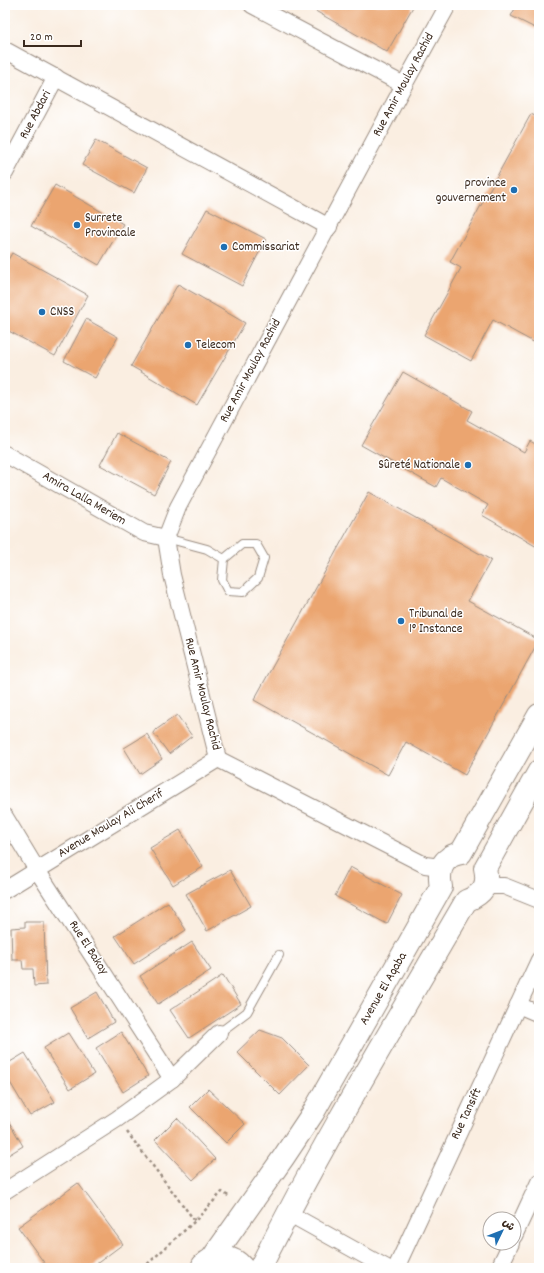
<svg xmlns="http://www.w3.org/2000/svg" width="544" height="1273" viewBox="0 0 544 1273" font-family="Dekko,'Playpen Sans Arabic',sans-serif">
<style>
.building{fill:#eba570}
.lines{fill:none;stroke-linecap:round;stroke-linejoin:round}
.lane-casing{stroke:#9a8c80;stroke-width:10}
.street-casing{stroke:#9a8c80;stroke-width:18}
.secondary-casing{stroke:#9a8c80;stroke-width:24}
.path{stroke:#9a8c80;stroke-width:2.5;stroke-dasharray:3 3;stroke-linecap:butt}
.lane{stroke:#fff;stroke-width:8}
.street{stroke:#fff;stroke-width:16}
.secondary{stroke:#fff;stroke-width:22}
.poi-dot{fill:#1f6fb2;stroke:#fff;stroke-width:1.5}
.labels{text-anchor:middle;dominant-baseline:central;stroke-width:3;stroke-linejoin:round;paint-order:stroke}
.street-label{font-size:13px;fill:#3b2a1e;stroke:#fff}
.poi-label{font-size:13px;fill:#3b2a1e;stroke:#fff;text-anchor:start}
</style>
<rect width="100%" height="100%" fill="#fff"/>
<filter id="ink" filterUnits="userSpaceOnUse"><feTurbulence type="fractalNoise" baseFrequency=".025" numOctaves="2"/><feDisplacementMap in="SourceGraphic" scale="8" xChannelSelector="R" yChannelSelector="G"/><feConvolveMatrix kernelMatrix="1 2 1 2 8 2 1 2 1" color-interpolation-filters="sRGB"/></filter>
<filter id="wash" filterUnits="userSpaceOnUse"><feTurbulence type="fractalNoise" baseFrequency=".012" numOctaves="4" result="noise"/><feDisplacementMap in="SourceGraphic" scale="16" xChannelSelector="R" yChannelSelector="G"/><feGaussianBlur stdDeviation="0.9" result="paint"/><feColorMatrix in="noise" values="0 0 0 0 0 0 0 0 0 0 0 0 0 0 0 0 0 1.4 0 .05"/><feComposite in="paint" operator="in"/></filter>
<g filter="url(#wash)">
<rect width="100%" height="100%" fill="#faeee1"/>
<g id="blocks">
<g class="building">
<path d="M305,5H414L387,52Z"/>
<path d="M517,5H539V30L511,16Z"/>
<path d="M531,114L539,118V345L493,320L471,361L424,335L461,268L450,262Z"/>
<path d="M96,140L147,168L134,193L82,165Z"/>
<path d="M55,185L123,224L99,265L31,226Z"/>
<path d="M207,209L266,239L242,286L182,254Z"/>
<path d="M12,253L88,295L55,356L5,329V265Z"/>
<path d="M178,284L245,323L197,405L131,366Z"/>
<path d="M86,319L118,337L95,378L64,361Z"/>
<path d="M403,372L472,411L467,420L524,452L530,441L539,446V502L537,505L539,506V544L537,547L482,515L488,505L441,478L436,487L361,445Z"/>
<path d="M117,433L171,462L154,494L100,465Z"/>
<path d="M369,492L491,560L468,601L539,640L465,775L406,742L388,775L254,700Z"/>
<path d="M177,715L192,736L169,754L153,732Z"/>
<path d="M147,734L162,759L140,774L124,748Z"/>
<path d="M180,830L203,867L173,885L150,848Z"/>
<path d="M350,867L402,895L387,924L335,896Z"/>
<path d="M230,870L251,906L207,931L186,894Z"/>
<path d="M168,902L186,930L134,964L115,936Z"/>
<path d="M25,922H44L46,985L34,986L33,969H23L22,960H12L11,928L25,927Z"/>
<path d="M192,942L211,970L158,1004L140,976Z"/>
<path d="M223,975L241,1004L189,1038L170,1010Z"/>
<path d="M97,992L114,1022L88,1038L70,1008Z"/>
<path d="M260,1030L282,1038L309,1065L280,1095L237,1052Z"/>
<path d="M121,1032L148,1076L123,1092L96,1048Z"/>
<path d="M68,1033L94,1074L70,1089L44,1048Z"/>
<path d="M25,1053L55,1102L30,1116L5,1074V1065Z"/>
<path d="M208,1089L245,1124L226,1143L190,1107Z"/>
<path d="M5,1115L23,1146L5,1157Z"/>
<path d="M177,1118L215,1159L193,1180L155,1140Z"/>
<path d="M78,1183L123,1244L91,1268H48L18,1227Z"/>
</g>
</g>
</g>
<g filter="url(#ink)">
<use href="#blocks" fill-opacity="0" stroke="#9a8c80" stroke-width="1"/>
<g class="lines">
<g class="lane-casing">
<g id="lane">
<path d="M166,538L207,549L224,559L222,580L228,591L243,592L258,578L264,558L256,544H242L224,559"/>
<path d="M219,1033L247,1012L279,955"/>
</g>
</g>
<g class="street-casing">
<g id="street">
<path d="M252,5L404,85"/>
<path d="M5,50L329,227"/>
<path d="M5,173L56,77"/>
<path d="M5,454L144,533L166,538"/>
<path d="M218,759L172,575L166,538L178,507L404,85L448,5"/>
<path d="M218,759L425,865L441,867"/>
<path d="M5,817L37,870L172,1079"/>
<path d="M485,886H504L539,900"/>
<path d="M5,890L218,759"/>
<path d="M518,1005L539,1014"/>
<path d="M5,1191L117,1119L172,1079L219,1033"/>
<path d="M288,1213L387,1268"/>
<path d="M514,1236L539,1182"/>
<path d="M396,1268L539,960"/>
<path d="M499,1268L511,1243"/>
</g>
</g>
<g class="secondary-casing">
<g id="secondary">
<path d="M211,1260L283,1158L313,1113L441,887C439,877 439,865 449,858C452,855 457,854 461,853L539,715"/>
<path d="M203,1265C215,1254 233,1255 243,1268"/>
<path d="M260,1268C323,1142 396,1022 466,901C483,894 489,886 485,868L539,771"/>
</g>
</g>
<g class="path">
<path d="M127,1132L195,1221"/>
<path d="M143,1268L195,1221L222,1192L230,1197"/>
</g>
<use href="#lane" class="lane"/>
<use href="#street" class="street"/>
<use href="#secondary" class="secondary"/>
</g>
</g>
<g class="poi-dot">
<circle cx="514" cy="190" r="4"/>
<circle cx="77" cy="225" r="4"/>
<circle cx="224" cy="247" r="4"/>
<circle cx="42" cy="312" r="4"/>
<circle cx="188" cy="345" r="4"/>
<circle cx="468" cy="465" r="4"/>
<circle cx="401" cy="621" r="4"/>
</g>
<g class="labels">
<g class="street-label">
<text transform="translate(404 85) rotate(-62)">Rue Amir Moulay Rachid</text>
<text transform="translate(36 115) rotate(-62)">Rue Abdari</text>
<text transform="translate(251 371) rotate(-62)">Rue Amir Moulay Rachid</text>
<text transform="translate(84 499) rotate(30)">Amira Lalla Meriem</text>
<text transform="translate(202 694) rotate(76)">Rue Amir Moulay Rachid</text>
<text transform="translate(111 824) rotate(-31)">Avenue Moulay Ali Cherif</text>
<text transform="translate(88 948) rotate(57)">Rue El Bakay</text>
<text transform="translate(384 989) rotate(-60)">Avenue El Aqaba</text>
<text transform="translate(467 1114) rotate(-65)">Rue Tansift</text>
</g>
<g class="poi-label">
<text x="506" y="183" text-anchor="end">province<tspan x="506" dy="15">gouvernement</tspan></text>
<text x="85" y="218">Surrete<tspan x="85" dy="15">Provincale</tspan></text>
<text x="232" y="247">Commissariat</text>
<text x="50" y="312">CNSS</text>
<text x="196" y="345">Telecom</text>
<text x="460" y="465" text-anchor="end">Sûreté Nationale</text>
<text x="409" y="614">Tribunal de<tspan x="409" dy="15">1° Instance</tspan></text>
</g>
</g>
<rect width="544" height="1273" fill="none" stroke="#fff" stroke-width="20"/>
<g transform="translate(502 1231) rotate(47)"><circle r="19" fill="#ffffff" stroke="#b1aaa5"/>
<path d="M0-3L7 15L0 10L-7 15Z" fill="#1f6fb2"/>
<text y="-6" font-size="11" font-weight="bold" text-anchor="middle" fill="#3b2a1e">ش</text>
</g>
<path d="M24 40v6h57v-6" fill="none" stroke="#3b2a1e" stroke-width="2"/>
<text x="30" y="40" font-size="12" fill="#3b2a1e" stroke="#ffffff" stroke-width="3" paint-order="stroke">20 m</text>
</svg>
